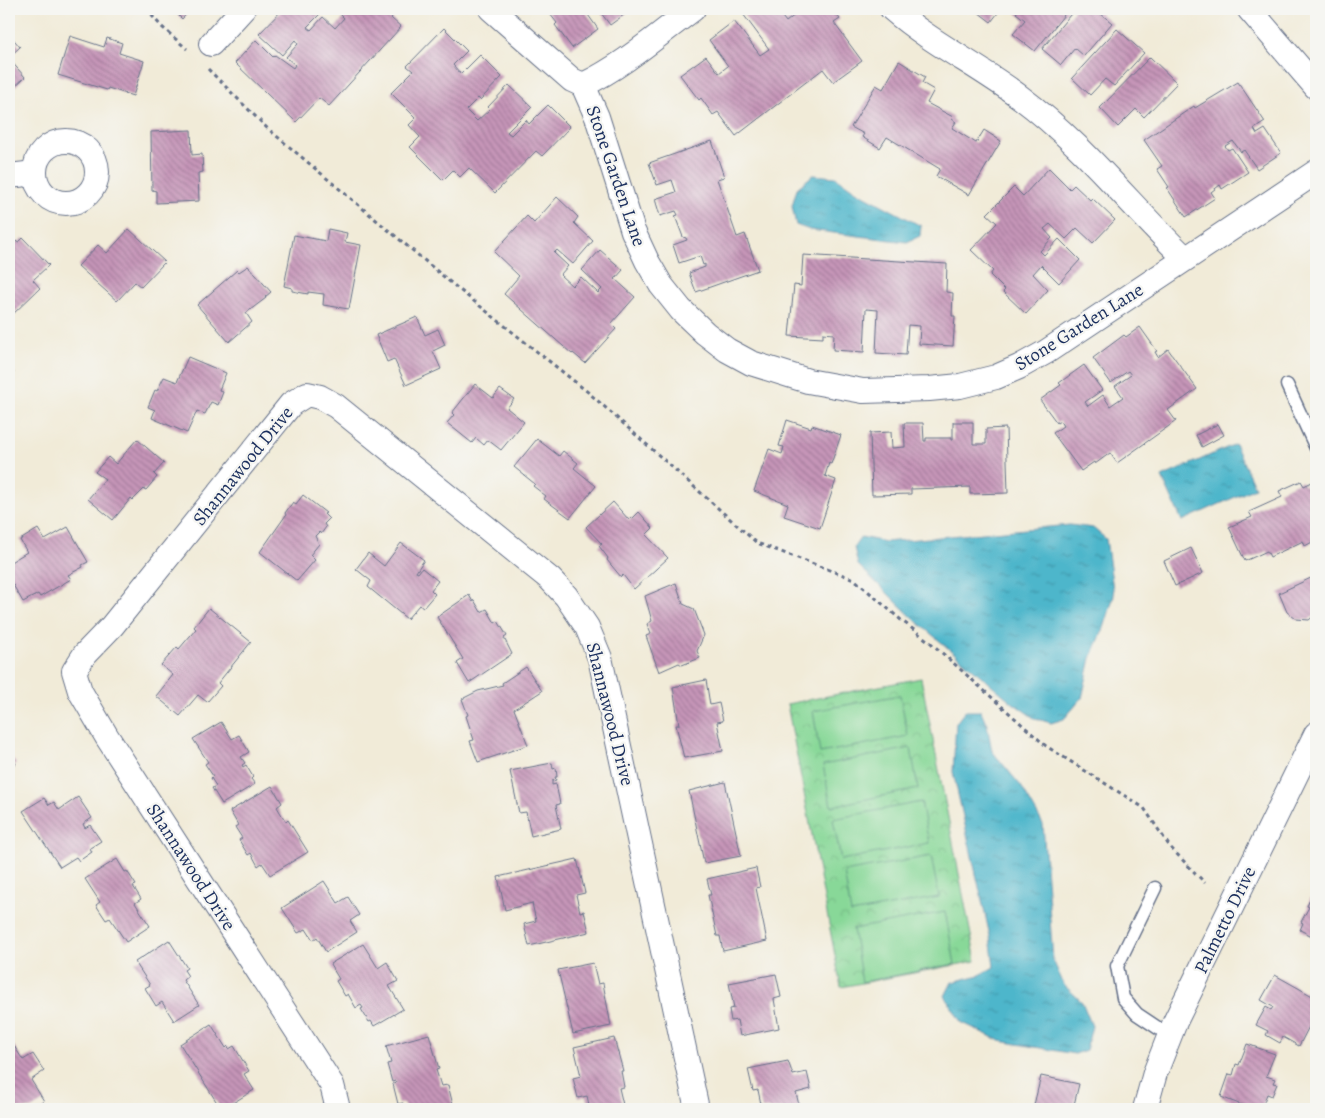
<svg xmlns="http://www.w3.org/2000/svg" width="1325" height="1118" viewBox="0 0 1325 1118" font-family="Alegreya,serif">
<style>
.park{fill:url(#park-crowns);stroke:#52847b}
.pitch{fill:#88d898;stroke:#52847b}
.water{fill:url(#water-ripples);stroke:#347294}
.building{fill:url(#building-back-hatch)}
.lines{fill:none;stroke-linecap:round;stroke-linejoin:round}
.service-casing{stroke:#667189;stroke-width:15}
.minor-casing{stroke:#667189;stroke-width:26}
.path{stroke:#667189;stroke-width:3;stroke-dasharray:4 4;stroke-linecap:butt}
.service{stroke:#fff;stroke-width:12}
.minor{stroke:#fff;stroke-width:24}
.labels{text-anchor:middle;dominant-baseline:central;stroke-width:4.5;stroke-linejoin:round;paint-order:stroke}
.street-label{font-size:19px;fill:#1b2f5e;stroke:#f6f6f2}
</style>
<defs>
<pattern id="park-crowns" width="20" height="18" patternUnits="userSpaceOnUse" patternTransform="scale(1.25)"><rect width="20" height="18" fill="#88d898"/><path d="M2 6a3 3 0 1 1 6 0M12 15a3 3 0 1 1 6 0" fill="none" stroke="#75ba85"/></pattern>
<pattern id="water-ripples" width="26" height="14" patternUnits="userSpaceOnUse" patternTransform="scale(1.25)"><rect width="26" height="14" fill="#4db6cb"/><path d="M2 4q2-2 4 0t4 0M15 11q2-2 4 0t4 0" fill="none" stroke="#3f94a8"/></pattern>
<pattern id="building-back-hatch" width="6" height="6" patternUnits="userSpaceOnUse" patternTransform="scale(1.25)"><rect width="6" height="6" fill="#c695b8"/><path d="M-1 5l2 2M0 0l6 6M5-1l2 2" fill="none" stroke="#a07a99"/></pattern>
</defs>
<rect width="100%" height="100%" fill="#f6f6f2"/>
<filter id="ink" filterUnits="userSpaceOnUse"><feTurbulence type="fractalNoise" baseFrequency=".02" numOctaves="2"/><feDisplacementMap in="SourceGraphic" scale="10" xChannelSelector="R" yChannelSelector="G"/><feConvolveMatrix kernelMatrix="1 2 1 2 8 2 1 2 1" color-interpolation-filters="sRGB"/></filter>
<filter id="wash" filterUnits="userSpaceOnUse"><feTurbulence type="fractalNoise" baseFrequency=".0096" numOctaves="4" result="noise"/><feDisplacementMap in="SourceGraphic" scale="20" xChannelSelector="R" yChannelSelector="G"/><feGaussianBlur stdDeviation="1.12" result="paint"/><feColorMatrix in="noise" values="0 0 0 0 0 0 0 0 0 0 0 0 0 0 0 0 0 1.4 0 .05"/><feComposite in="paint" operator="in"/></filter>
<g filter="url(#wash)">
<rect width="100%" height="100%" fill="#f1ebd8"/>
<path class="park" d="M921,678L976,961L841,987L787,704Z"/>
<g class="pitch">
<path d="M900,695L908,736L820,753L813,711Z"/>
<path d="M911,748L918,789L831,806L823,765Z"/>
<path d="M921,802L929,843L841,860L833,819Z"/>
<path d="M931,856L939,897L851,913L844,872Z"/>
<path d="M945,912L955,964L862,982L853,929Z"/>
</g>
<g class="water">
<path d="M813,175L836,177L856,191L921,226L920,236L907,242L810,230L796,225L792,206L797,188Z"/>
<path d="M1235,444L1255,488L1182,521L1162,477Z"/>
<path d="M1070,525L1093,528L1106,539L1114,596L1104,628L1091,658L1082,698L1064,719L1051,723L1034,718L1013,703L916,621L858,565L854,547L861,537L885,542Z"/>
<path d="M965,711H981L987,725L992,751L1021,786L1043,824L1053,960L1064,985L1082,1002L1092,1026L1086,1050L1075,1054L1000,1041L961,1022L945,996L952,982L980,975L994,967L990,936L953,772L956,723Z"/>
</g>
<g id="blocks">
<g class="building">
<path d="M172,9H191L182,19Z"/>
<path d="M283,9H316L321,13L307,27L311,30L323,17L335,28L344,18L335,9H399L391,18L401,27L329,106L319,98L296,122L235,63L256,40L273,57L275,55L293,68L295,65L286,57L298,44L295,40L282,55L259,34Z"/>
<path d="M546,9H591L586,12L598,29L572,48L555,25L557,23Z"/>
<path d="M598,9H632L610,25Z"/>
<path d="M750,9H776L786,22L796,14L793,9H832L840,19L834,23L862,61L833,82L823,69L736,136L718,112L713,115L701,98L699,100L680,75L706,56L719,73L728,66L709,40L734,21L760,55L769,49L743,14Z"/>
<path d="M974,9H1001L991,22Z"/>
<path d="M1020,9H1067L1068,10L1035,51L1013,34L1025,20L1016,13Z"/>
<path d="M1075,9H1095L1112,23L1084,56L1075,48L1061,65L1042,49Z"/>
<path d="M444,28L467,51L453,65L461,74L480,55L502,77L480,100L478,98L466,110L477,121L490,109L488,107L509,85L532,107L507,132L511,135L526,120L529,124L548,105L570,127L542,156L536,151L495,193L469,168L460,177L453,170L443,180L410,147L420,137L409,125L416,118L391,93L413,71L407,66Z"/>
<path d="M1117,29L1144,53L1114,86L1105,79L1090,95L1072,78Z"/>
<path d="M9,34L20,47L9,57Z"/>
<path d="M70,36L104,47L107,38L122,43L119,53L144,61L133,96L108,88L107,90L58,75Z"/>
<path d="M1150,57L1177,83L1144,117L1136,109L1118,127L1100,108Z"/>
<path d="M9,59L25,77L9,92Z"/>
<path d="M899,61L925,77L922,83L934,90L927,103L953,117L952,119L956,122L952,128L976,143L984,130L1001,141L969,195L936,176L940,169L887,137L880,148L862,137L864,134L851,127L876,85L883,89Z"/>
<path d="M1238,82L1265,122L1254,129L1257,134L1265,129L1281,153L1257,169L1244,150L1241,152L1233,141L1225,146L1228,150L1232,148L1248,172L1222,189L1220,185L1211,192L1215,198L1186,217L1167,188L1169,187L1157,169L1162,166L1144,140L1194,106L1195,108Z"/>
<path d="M191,130L192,155L202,154L203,172L198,173L199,201L156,203V191L152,190L151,132Z"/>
<path d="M712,141L724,177L717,179L737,237L745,234L758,270L696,292L689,273L705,267V264L703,265L700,256L679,263L673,245L687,240L686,238L683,237L675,216L678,215L676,211L660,216L655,199L676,192L672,180L657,185L649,163Z"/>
<path d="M1049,168L1070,189L1074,185L1090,200L1092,198L1115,220L1093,243L1077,228L1066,239L1050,224L1044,229L1052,238L1040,251L1044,255L1059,239L1080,260L1059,283L1041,265L1033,274L1048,290L1026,314L1003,292L1005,290L990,275L993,271L971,250L997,223L987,214L1014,187L1023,196Z"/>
<path d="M557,197L578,217L574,223L593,241L573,264L557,250L554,253L568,266L560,275L572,286L581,277L598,293L602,289L582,270L600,250L623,270L615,279L635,297L611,324L616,329L585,363L573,353L572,354L504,294L519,276L494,252L527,216L534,223Z"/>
<path d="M129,229L165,262L141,287L135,282L117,301L78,266L98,245L107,253Z"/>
<path d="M328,229L347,233L345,242L361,245L349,309L323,305L324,294L308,292V294L292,291V288L284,286L294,235L326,241Z"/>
<path d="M23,238L49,265L33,280L40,288L9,318V248L17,241L19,242Z"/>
<path d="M803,255L947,264L946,292L953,293L952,316H955L953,346L919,344L920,326L908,325L906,355L876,353L878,310L866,309L864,352L833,350L834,334L823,333V338L789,336L794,285L801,286Z"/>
<path d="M248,266L271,292L265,297L266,298L246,313L252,322L229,342L197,305L237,270L239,272Z"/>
<path d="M417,317L425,335L438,329L445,345L433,351L441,369L406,385L394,359L387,362L376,335Z"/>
<path d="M1140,327L1157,351L1155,352L1158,357L1168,349L1197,389L1168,410L1176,421L1117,463L1110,453L1095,464L1094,462L1081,471L1053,433L1063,426L1060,421L1057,423L1040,400L1061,385L1059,383L1084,365L1102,390L1085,402L1088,406L1103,395L1110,406L1123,397L1115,386L1131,375L1128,371L1111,383L1093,358L1124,335L1126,337Z"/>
<path d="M188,357L226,373L219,390L223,392L218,405L211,402L205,414L197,411L187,433L152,418L155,410L148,407L155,390L157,391L164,377L177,382Z"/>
<path d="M9,369L14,372L9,384Z"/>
<path d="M475,384L493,398L500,389L514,399L507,408L524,422L501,450L488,440L484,445L476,438L472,443L447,423L454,415L452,413Z"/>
<path d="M787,420L811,428L812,425L841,435L831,464L829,463L825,476L836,480L820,528L784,516L788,504L754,491L769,449L782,454L784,447L779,446Z"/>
<path d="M953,422H973V444H986V429L1006,428L1008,493L970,494V487L911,489V494L872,495L870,433L891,432L892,448L905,447L904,423H923L924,441H926V438H951V440H953Z"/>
<path d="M1218,424L1224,435L1202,447L1196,435Z"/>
<path d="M137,439L164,463L154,474L157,477L146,490L144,489L133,500L131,498L113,520L88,499L105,479L95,472L108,457L116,464Z"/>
<path d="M537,439L559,456L563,451L578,463L574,468L596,486L570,518L544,499L546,496L533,486L535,484L514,467Z"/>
<path d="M1316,480V540L1305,546L1303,541L1270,557L1267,551L1245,561L1229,527L1252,517L1249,512L1282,497L1279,491L1301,481L1304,486Z"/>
<path d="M303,495L326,513L324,514L329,519L324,524L326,527L321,534L319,532L315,536L319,544L310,555L315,560L297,581L260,552L286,515L285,513L293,502L296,504Z"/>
<path d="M613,502L629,520L631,518L632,519L639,512L653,528L646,535L668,558L634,589L623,575L621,577L607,560L608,558L599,546L602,544L586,527Z"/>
<path d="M68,527L88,562L82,565L83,567L68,575L71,579L40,597L38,594L23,602L9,578V563L27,552L20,540L38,529L45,540Z"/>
<path d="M401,543L424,560L416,572L418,573L422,568L438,581L431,590L435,594L423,608L419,605L407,619L368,587L371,581L356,569L368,553L384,566Z"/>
<path d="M1191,548L1203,573L1175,586L1164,561Z"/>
<path d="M1313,577L1316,585V614L1309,620L1296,619L1287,612L1279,593Z"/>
<path d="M676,583L683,604L694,609L704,635L697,651L700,658L682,665L679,663L659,672L646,636L651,634L647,624L652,621L645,596Z"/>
<path d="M469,595L473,602L474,600L481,612L487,609L495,623L498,621L507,636L504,638L512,654L469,683L457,663L463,659L437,617Z"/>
<path d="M209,608L251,642L218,683L221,686L207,702L198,695L180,716L156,696L173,675L161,665L177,647L179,649L196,629L194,627Z"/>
<path d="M526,667L542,691L519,706L514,709L528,745L478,762L470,741L474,740L466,716L468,715L462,699L478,691L503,685L502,683Z"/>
<path d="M706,680L710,705L719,703L723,721L717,722L723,751L684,758L676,725H679L673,687Z"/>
<path d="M221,722L232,739L239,735L249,752L241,757L245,763L242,765L243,767L246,765L253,777L251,779L255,784L222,804L212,788L216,786L211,778L213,776L205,764L208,762L193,739Z"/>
<path d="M9,753L16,764L9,769Z"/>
<path d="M552,763L553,769L556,768L557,777H555L556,780L552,781V785L556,784L560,804L556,805L561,829L531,836L526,812L519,813L510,771Z"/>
<path d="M725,782L741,856L704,863L689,791Z"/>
<path d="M272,786L282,803L277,807L286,822L288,820L308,852L270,875L262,863L258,866L251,853L248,855L239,840L242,838L235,827L238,825L230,811Z"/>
<path d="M78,797L92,818L83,824L85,828L90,825L101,841L90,848L92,852L79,861L76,857L60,867L23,811L44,798L49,805L54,802L59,810Z"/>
<path d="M117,859L125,872L127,871L136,885L133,886L141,899L135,903L150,926L126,942L110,918L106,920L96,905L100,902L85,879Z"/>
<path d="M577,859L585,893L576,895L580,912L584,911L589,932L529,946L524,924L536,921L532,903L505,910L498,877Z"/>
<path d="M756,868L760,887L756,888L767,941L723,951L720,936H717L708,895H711L707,879Z"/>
<path d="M324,881L338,903L348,897L359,915L350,921L357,932L326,952L317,937L313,940L306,929L298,933L282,908Z"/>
<path d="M1313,893L1316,895V938L1300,930L1303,923L1301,922L1309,907L1307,906Z"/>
<path d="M169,940L187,968L184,970L188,976L183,980L199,1005L174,1021L162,1002L156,1006L145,988L150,985L135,962Z"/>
<path d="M363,944L378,968L387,962L398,981L389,986L403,1009L374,1026L371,1021L369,1022L361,1009L363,1008L361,1005L356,1008L348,994L345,996L336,981L339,979L330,964Z"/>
<path d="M593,963L598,984L603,983L611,1026L573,1034L558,970Z"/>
<path d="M776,974L781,997L774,999L779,1028L740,1036L737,1020L731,1021L729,1009L734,1008L729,983Z"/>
<path d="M1275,975L1316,998V1013L1299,1046L1283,1037L1280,1043L1266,1035L1268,1031L1256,1025L1266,1007L1271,1010L1273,1007L1261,1000Z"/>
<path d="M211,1024L226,1048L228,1046L229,1049L234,1046L249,1071L244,1074L254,1090L223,1109H221L180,1044Z"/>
<path d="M429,1034L439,1069L436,1070L441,1086L448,1085L453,1105L438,1109H405L403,1103L398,1104L393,1084L396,1083L395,1081L392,1082L387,1064L391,1063L386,1046Z"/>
<path d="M9,1038L23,1060L33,1054L44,1071L31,1080L44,1101L31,1109H13L9,1102Z"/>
<path d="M614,1038L623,1071H621L624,1087L619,1088L624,1109H590L587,1096L578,1098L573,1078L581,1076L574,1047Z"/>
<path d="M1247,1044L1275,1054L1266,1076L1275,1079L1273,1083L1277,1084L1272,1096L1267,1094L1261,1109H1252L1221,1097L1229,1074L1233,1075L1236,1064L1239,1065Z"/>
<path d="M788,1061L793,1075L807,1072L811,1089L796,1093L800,1109H762L758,1090L753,1091L748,1069Z"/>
<path d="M1041,1076L1079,1084L1073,1109H1033Z"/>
</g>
</g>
</g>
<g filter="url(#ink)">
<use href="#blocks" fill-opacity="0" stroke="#667189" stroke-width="1"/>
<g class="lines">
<g class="service-casing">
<g id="service">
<path d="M1287,385L1316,448"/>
<path d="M1155,888L1117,966L1123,998L1137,1014L1170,1036"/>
</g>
</g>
<g class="minor-casing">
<g id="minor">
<path d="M491,9L572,80L583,85"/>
<path d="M892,9C931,43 979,66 1020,97C1082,143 1130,205 1185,258"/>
<path d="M1249,9L1316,87"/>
<path d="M211,44L243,9"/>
<path d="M583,85L597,117L633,231L647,261L661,285L681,310L705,333L727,350L751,363L808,381L863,391L929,389L960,386L996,377L1019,367L1046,352L1316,172"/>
<path d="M583,85C623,66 658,35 693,9"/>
<circle cx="66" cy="172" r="31"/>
<path d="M9,176L35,173"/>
<path d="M338,1109L332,1085L107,737L80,691L74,671L85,654L112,626L291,404L307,394L320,397L336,406L550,579L566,596L587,627L600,658L697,1109"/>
<path d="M1145,1109L1155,1073L1175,1022L1316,734"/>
</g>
</g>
<g class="path">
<path d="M146,9L162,27L187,49"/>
<path d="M208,69L267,128L456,287L589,393L757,543L854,579L901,620L931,643L1046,746L1144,808L1170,847L1205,883"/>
</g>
<use href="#service" class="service"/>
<use href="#minor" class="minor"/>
</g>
</g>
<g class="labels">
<g class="street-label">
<text transform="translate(616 176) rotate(71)">Stone Garden Lane</text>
<text transform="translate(1079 327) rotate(-32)">Stone Garden Lane</text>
<text transform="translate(243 466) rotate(-51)">Shannawood Drive</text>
<text transform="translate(610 714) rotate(76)">Shannawood Drive</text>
<text transform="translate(191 867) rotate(57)">Shannawood Drive</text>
<text transform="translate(1225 920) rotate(-64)">Palmetto Drive</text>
</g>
</g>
<rect width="1325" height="1118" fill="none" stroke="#f6f6f2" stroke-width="30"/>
</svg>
